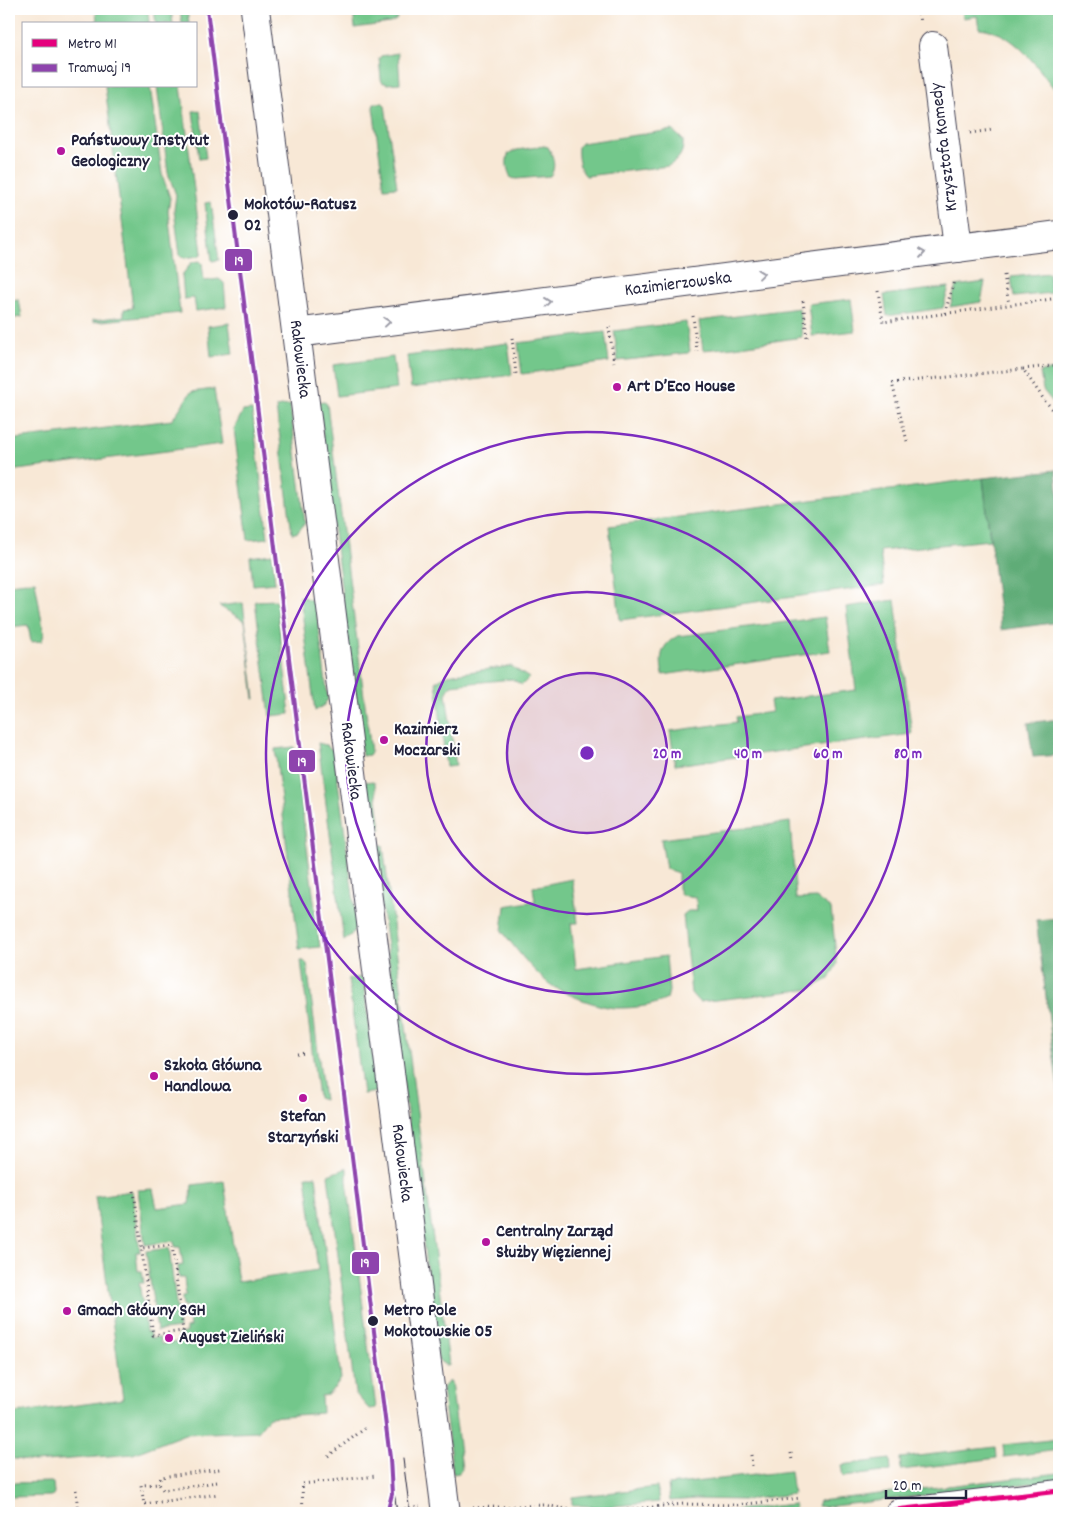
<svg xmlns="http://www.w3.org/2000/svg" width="1068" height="1522" viewBox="0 0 1068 1522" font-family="Dekko,sans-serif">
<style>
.green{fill:#73c78b;stroke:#4a7463}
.forest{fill:#5eac77;stroke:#406759}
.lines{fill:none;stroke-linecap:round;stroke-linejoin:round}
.minor-casing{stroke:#424052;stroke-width:30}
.major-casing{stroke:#424052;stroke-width:30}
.path{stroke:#424052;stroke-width:3;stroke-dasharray:1 4;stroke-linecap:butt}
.minor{stroke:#fff;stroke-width:28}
.major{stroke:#fff;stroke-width:28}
.tram{stroke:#22223b;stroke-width:1}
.tram-1-casing{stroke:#fff;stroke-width:8}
.tram-1{stroke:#8e44ad;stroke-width:4}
.metro-1-casing{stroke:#fff;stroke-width:9}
.metro-1{stroke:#e5007d;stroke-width:5}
.oneway{stroke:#9c9ca7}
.ring{fill:none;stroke:#7b2cbf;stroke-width:2.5}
.poi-dot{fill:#b5179e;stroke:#fff;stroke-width:2}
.stop-dot{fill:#22223b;stroke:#fff;stroke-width:2}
.labels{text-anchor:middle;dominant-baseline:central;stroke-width:4;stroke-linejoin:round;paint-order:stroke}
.poi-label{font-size:18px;font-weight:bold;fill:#22223b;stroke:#fff;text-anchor:start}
.street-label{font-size:18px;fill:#22223b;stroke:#fff}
.stop-label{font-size:18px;font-weight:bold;fill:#22223b;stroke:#fff;text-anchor:start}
.centre{fill:#7b2cbf;stroke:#fff;stroke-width:2.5}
.ring-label{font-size:15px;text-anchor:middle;font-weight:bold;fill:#7b2cbf;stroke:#fff;stroke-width:4;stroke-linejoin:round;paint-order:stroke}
.line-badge{stroke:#fff;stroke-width:2}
.badge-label{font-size:14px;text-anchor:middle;font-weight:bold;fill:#fff}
</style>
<rect width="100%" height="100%" fill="#fff"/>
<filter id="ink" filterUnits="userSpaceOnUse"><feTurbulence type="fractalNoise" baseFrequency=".02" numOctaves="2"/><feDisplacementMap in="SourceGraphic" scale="10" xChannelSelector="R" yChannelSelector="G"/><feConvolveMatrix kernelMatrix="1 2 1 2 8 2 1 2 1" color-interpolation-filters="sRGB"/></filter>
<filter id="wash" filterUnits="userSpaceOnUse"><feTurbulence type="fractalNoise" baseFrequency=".0096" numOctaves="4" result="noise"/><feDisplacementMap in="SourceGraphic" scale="20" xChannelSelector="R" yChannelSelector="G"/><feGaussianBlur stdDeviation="1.12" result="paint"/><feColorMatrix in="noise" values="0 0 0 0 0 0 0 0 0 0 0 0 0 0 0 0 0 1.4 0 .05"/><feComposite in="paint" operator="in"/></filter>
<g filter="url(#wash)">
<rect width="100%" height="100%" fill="#f8e8d6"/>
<g class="green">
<path d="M96,9H148L149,24H97Z"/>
<path d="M154,9H171L173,24H156Z"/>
<path d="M180,9H187L189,24H182Z"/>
<path d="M353,9H403L396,20L390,23L355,28Z"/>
<path d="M962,9H1059V95C1038,69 1016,31 979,28L977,16L963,18Z"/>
<path d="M398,53L400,83L387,84L382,82L381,79L379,58L381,56Z"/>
<path d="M105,86H150L162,174L170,198L168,211L180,313L93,322V320L124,316V309L133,308Z"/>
<path d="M157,86H181L202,253L199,256L184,258L180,255L174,210L176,195L168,173Z"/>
<path d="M374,103H383L385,105L397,187L384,188L373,107Z"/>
<path d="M193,111H200L206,158L199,159Z"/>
<path d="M672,130L683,140C684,153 679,160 668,166L586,176C579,169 577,157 578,147L581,143Z"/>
<path d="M544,146L548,147C553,155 557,168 550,176L516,179L511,178C507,169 505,162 509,153L517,150Z"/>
<path d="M211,202L219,260L212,261L205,203Z"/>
<path d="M200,261L202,263L204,281L219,279L224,283L226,307L196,311L194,298L184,299L182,275L192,262Z"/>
<path d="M1049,273L1051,293L1014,297L1011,277Z"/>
<path d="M985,282L981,302L950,307L956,286Z"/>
<path d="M949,287L943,308L887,316L884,295Z"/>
<path d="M851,299L855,331L812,336L808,304Z"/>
<path d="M19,300L22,317L9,319V301Z"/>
<path d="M799,308L802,337L734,347L703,350L699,321Z"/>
<path d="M686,322L690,351L688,353L618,361L614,331Z"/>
<path d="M229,323L233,354L211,357L208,326Z"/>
<path d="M605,332L609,362L522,374L518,343Z"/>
<path d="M508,343L512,375L411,388L407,356Z"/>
<path d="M393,357L397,389L337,396L333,365Z"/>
<path d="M1059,370V410L1043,390L1040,372Z"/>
<path d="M214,389L222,444L9,471V440L172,420L191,392Z"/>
<path d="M323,401L327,404L371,752L369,755L362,756L360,741L361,737L331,510L332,504L329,500L321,419L319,416L317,402Z"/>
<path d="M290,405L305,523L298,532L292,534L276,407Z"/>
<path d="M252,410L268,538L248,540L234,429L243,411Z"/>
<path d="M983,478L990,540L880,551L884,585L620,620L609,526Z"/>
<path d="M272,554L275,583L253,585L250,557Z"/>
<path d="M35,581L44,634L42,641L31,642L28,625L9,627V584Z"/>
<path d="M300,596L311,600L316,606L328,699L324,705L315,711Z"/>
<path d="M276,600L290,714L270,716L255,601Z"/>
<path d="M895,600L912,734L675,765L670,731L737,722L736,717L772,712L770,701L856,690L846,607Z"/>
<path d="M243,603L255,699H254L245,621L219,606Z"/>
<path d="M825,617L830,651L663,675C659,657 661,644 678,636Z"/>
<path d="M511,666L529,678L522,685L512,679L451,685L446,694L456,766L446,767L436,681L447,675Z"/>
<path d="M318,743L326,745L334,751L357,926L351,935L344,941Z"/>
<path d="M294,747L320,947L299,949L275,749Z"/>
<path d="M373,781L375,784L381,829L376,830L371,826L365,782Z"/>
<path d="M790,822L796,899L816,898L831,909L837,964L829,979L810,989L699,1002L691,993L683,915L688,911H697L696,897L681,895L678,888V873L666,869L661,839Z"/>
<path d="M378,845H383L449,1365H445L438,1360L398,1040L399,1036L374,850Z"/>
<path d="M572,879L578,923H571L576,969L666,956L669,991L667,999C654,1006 634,1008 619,1008C602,1009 560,993 547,982C530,968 516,949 502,931L505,906L535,901L533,887Z"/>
<path d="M301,961H304L307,964L324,1100L318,1098Z"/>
<path d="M363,977L377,1092L363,1094L348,979Z"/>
<path d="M347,1168V1181L376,1408L369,1409L355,1393L328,1175Z"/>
<path d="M306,1176H316L341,1379L328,1395L321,1396L322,1413L269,1417L258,1431L185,1434L133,1454L34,1462L9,1458V1414L123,1399L95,1196L132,1191L140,1252H136L138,1271H142L144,1283H139L142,1302H146L148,1313L144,1314L146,1332H150L151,1338L159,1337L161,1344L179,1342L178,1334L186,1333V1328L190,1327L188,1307H183L182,1297L186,1296L184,1278H179L178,1266L183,1265L180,1247H175L174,1241L145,1245L138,1190L153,1189L157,1208L190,1204L192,1185L224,1181L238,1282L318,1270Z"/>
<path d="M169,1248L179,1328L157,1331L146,1251Z"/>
<path d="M448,1382H451L462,1469L459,1473L453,1474L442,1389Z"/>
<path d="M1059,1439V1450L1004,1457L1003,1445Z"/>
<path d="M996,1447L997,1458L901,1470L900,1458Z"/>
<path d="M890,1459L891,1471L843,1477L841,1465Z"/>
<path d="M790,1471L793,1494L744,1500L695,1499L670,1501L668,1485Z"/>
<path d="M1059,1473V1480L824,1507L817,1506L819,1501Z"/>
<path d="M51,1482L53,1483L54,1493L52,1496L9,1497V1483Z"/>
<path d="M657,1487L659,1502L603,1507L572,1505V1497Z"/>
<path d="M794,1504L795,1507L792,1511L773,1513H735L736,1510Z"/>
<path d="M532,1510L564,1513H521V1511Z"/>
</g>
<g class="forest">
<path d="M1056,470L1059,499V622L1001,630L983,478Z"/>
<path d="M1059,719V755L1033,757L1028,723Z"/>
<path d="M1059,918V1097L1036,920Z"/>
</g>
</g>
<g filter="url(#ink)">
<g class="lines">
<g class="minor-casing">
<g id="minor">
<path d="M255,9L446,1513"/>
<path d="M933,46L958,248"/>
<path d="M296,333L1059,235"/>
</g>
</g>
<g class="major-casing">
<path id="major" d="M899,1513L1059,1494"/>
</g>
<g class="path">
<path d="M918,9L920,23"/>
<path d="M970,133L992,130"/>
<path d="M1004,275L1009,304"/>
<path d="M878,291L883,322L1059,298"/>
<path d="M803,301L807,337"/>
<path d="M945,313L954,281"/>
<path d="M693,316L697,351"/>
<path d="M609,327L614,362"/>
<path d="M512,338L516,374"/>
<path d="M1023,369L1059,365"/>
<path d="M907,441L892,383L1023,369L1045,401L1059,416"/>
<path d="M297,1054L306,1053"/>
<path d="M134,1191L153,1335L183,1331L172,1245L142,1248"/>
<path d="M791,1453L792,1461"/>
<path d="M751,1455L752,1466"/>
<path d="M328,1456L367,1427"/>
<path d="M217,1482L163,1490L159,1484L141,1485L144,1504L219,1494"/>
<path d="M159,1484L161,1477L220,1469"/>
<path d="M76,1490L78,1513"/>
<path d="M473,1508L544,1505L572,1510L604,1512L684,1504L736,1505L801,1498"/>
<path d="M486,1508L487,1513"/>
<path d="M270,1513L303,1510L382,1511L420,1507"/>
<path d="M303,1513L302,1484L377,1476"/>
</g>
<use href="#minor" class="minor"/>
<use href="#major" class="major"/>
<g class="tram">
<path d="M390,1458L397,1513"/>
<path d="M403,1459L410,1513"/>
</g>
<g class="tram-1-casing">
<path id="tram-1" d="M207,9L390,1458L392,1494L387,1513"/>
</g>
<use href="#tram-1" class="tram-1"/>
<g class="metro-1-casing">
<path id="metro-1" d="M870,1513L1059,1491"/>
</g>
<use href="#metro-1" class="metro-1"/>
</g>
<defs><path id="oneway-chevron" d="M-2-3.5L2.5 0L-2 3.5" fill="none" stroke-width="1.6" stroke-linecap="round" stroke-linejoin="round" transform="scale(1.25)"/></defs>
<g class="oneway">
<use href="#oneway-chevron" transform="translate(922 253) rotate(-8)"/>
<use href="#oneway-chevron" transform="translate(761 274) rotate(-7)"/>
<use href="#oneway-chevron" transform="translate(548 302) rotate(-7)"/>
<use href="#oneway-chevron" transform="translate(387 322) rotate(-6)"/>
</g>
</g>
<circle cx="587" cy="753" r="80" fill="#7b2cbf" fill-opacity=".12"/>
<g class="ring">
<circle cx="587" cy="753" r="80"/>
<circle cx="587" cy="753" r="161"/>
<circle cx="587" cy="753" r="241"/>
<circle cx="587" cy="753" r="321"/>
</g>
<g class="poi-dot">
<circle cx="61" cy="151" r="5"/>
<circle cx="617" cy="387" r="5"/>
<circle cx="384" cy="740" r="5"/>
<circle cx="154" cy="1076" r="5"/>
<circle cx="303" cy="1098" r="5"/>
<circle cx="486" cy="1242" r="5"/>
<circle cx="67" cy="1311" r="5"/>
<circle cx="169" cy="1338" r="5"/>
</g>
<g class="stop-dot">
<circle cx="233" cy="215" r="6"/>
<circle cx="373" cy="1321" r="6"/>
</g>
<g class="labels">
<g class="poi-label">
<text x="71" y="141">Państwowy Instytut<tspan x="71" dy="21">Geologiczny</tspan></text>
<text x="627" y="387">Art D’Eco House</text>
<text x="394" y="730">Kazimierz<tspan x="394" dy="21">Moczarski</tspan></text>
<text x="164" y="1066">Szkoła Główna<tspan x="164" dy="21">Handlowa</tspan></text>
<text x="303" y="1117" text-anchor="middle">Stefan<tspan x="303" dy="21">Starzyński</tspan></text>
<text x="496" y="1232">Centralny Zarząd<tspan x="496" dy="21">Służby Więziennej</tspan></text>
<text x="77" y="1311">Gmach Główny SGH</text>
<text x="179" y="1338">August Zieliński</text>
</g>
<g class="street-label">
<text transform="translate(945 147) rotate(-97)">Krzysztofa Komedy</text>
<text transform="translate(678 285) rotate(-7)">Kazimierzowska</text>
<text transform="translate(299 359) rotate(83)">Rakowiecka</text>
<text transform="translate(350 761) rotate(83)">Rakowiecka</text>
<text transform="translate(401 1163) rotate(83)">Rakowiecka</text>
</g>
<g class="stop-label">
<text x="244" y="205">Mokotów-Ratusz<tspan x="244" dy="21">02</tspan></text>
<text x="384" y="1311">Metro Pole<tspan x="384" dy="21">Mokotowskie 05</tspan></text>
</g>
</g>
<circle cx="587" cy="753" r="8" class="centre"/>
<g class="ring-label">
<text x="667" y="758">20 m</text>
<text x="748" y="758">40 m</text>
<text x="828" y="758">60 m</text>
<text x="908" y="758">80 m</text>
</g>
<g class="line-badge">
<rect x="224" y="248" width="29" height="24" rx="5" fill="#8e44ad"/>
<rect x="288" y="749" width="28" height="24" rx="5" fill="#8e44ad"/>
<rect x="351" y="1251" width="29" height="24" rx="5" fill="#8e44ad"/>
</g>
<g class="badge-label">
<text x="239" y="265">19</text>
<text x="302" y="766">19</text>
<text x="365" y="1267">19</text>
</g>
<rect width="1068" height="1522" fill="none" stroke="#fff" stroke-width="30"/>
<rect x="22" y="22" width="175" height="65" fill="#ffffff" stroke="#a7a7b1"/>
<rect x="32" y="39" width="25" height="8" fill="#e5007d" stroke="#a7a7b1"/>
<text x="68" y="48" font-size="15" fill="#22223b">Metro M1</text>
<rect x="32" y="64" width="25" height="8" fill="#8e44ad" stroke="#a7a7b1"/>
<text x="68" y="72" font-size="15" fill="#22223b">Tramwaj 19</text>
<path d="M886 1490v8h80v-8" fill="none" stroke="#22223b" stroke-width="2.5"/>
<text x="893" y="1490" font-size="15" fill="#22223b" stroke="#ffffff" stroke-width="4" paint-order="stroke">20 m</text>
</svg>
